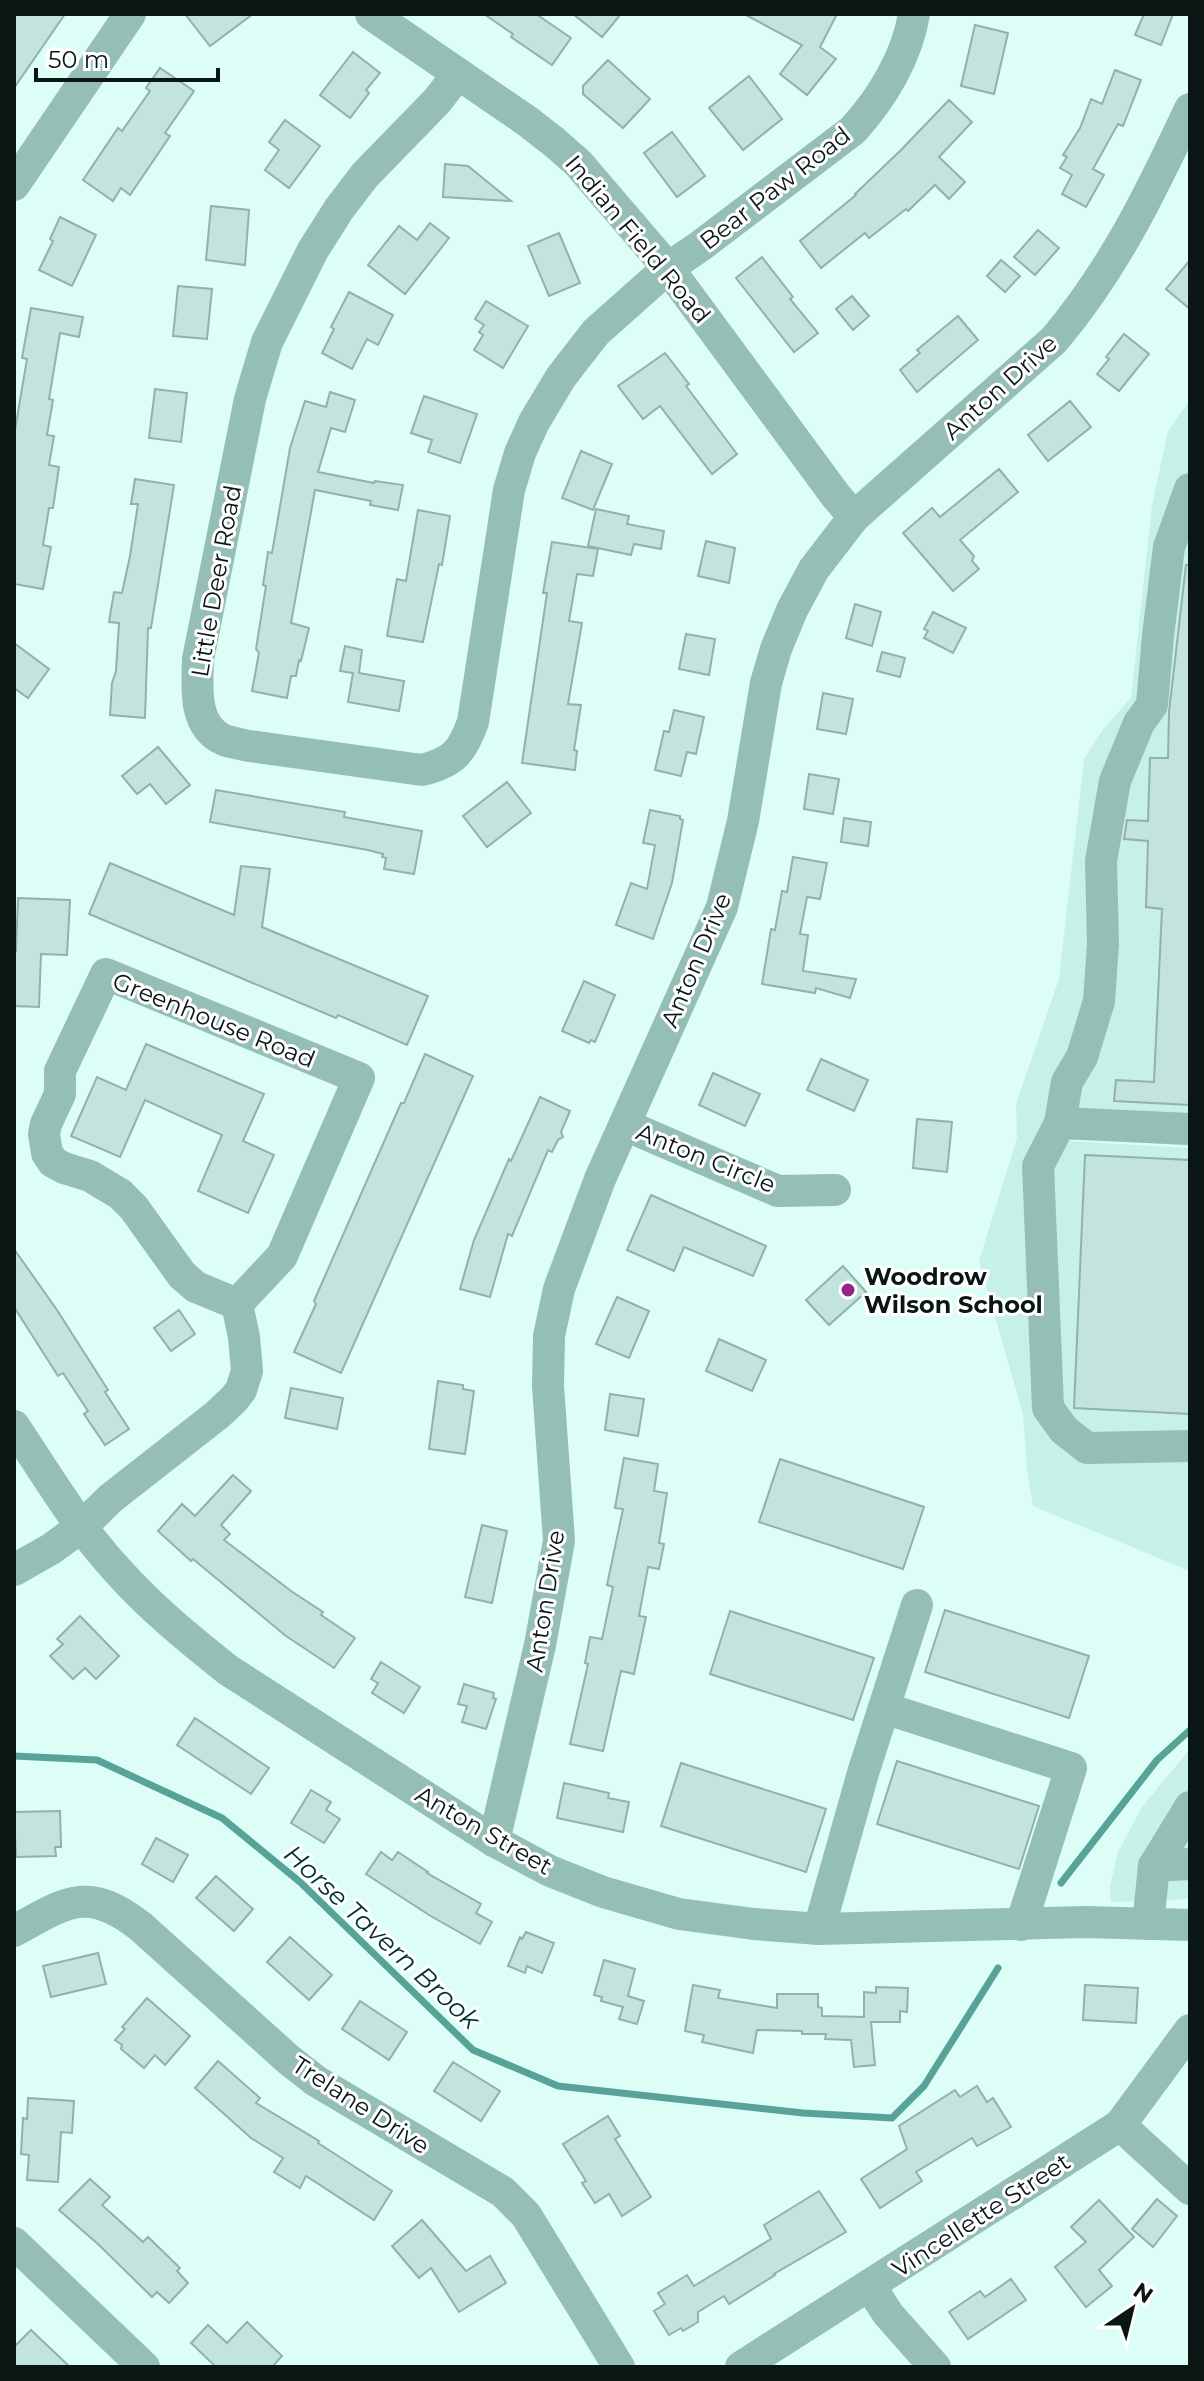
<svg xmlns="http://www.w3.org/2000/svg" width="1204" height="2381" viewBox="0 0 1204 2381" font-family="Montserrat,sans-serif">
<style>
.built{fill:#c6f0e8}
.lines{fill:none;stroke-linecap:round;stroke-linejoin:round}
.stream{stroke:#58a398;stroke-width:7}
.building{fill:#c3e4de;stroke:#91b1ab;stroke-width:2}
.minor{stroke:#95beb6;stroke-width:32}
.poi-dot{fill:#942688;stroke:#fff;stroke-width:3}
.labels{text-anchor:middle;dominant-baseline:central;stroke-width:6;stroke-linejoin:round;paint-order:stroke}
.street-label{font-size:24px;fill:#0a1614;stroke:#fff}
.poi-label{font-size:24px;font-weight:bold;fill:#0a1614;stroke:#fff;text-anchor:start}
.water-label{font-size:26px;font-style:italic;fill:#00322d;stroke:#fff}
</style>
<rect width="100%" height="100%" fill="#dcfef7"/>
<g class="built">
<path d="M1190,400V1146L1095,1139L1049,1140L1190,1148V1571L1033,1506L1027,1470L1023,1414L979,1261L1017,1138L1016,1104L1059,979L1084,759L1104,728L1131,698L1152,505L1168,431Z"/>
<path d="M1190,1749V1899L1111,1902L1110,1887L1118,1852L1142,1807Z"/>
</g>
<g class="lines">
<g class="stream">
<path d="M14,1756L97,1760L222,1818L300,1882L473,2050L558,2086L803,2113L892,2118L924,2086L998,1968"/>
<path d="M1061,1883L1157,1760L1190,1730"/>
</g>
</g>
<g class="building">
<path d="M14,14H65L14,88Z"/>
<path d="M185,14H253L210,46Z"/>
<path d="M484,14H536L571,38L552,65L511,37L513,34Z"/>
<path d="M573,14H621L602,37Z"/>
<path d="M744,14H837L820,47L836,59L807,95L780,74L802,45Z"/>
<path d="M1144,14H1173L1161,45L1135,35Z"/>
<path d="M975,25L1008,33L994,94L961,86Z"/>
<path d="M353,52L380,73L366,90L369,93L350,118L320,95Z"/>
<path d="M608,60L650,99L623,128L583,94V86Z"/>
<path d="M160,68L194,91L165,133L170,136L130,195L121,188L113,201L83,180L118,128L122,131L150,91L146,88Z"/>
<path d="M1115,70L1141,80L1123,126L1118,124L1093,169L1104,175L1086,207L1062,194L1072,175L1060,168L1067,157L1063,155L1080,128L1091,99L1102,104Z"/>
<path d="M749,76L782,119L743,150L709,108Z"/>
<path d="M949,100L972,122L939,157L965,182L949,199L935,185L908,211L906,209L869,238L865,233L821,268L800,241L856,195L855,194L901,150Z"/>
<path d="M285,120L320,146L289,188L265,170L279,150L269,142Z"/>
<path d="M672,132L705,176L677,197L644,153Z"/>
<path d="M445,164L468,166L511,201L443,197Z"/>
<path d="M211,206L249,210L245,265L206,260Z"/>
<path d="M60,217L96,235L72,286L39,270L53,241L50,239Z"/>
<path d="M430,223L449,238L405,294L368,265L399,226L417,240Z"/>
<path d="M1038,230L1059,248L1035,275L1014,257Z"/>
<path d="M559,233L580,283L549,296L528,246Z"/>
<path d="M762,257L793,297L790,299L818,333L794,352L736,278Z"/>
<path d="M1001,260L1020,276L1005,292L987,276Z"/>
<path d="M1190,260V309L1166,289Z"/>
<path d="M178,286L212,289L207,339L173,336Z"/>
<path d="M349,292L393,315L378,345L367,339L352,369L322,353L334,329L331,327Z"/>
<path d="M852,296L869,316L853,330L836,309Z"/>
<path d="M486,301L528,326L503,368L474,350L483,335L479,332L484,325L475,319Z"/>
<path d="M31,308L83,317L79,337L60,333L49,399L53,400L47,435L54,436L49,465L59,467L53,508H49L43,545L51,547L43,589L14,584V436L27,359L22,358Z"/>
<path d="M958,316L978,340L917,392L900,370L920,353L917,350Z"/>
<path d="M1124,334L1149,354L1119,391L1097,374L1109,359L1106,357Z"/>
<path d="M665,353L689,384L686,386L737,454L712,474L660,406L643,419L618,386Z"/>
<path d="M155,389L187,393L181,442L149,438Z"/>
<path d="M330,392L355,400L345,432L331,428L318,472L374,483L375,481L403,485L398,510L370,505L371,501L315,490L291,623L309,628L301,661L299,660L296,676H291L287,698L252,691L259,653L256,649L266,586L263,585L268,552L272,553L290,448L305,401L326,407Z"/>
<path d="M424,396L477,414L460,463L428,452L432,440L411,433Z"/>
<path d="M1070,401L1091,427L1048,461L1028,435Z"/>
<path d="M581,451L612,464L593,510L562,498Z"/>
<path d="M999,469L1018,492L960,540L974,556L972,561L979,569L953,591L903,533L932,508L940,517Z"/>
<path d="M135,479L174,485L151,628H148L145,718L110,715L112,683L116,671L119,623L109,622L114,592L122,593L130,556L138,504H131Z"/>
<path d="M596,509L629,516L627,524L664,531L661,549L634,544L631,555L588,546Z"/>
<path d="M418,510L450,516L442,565L439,564L423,642L387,636L397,579L406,581Z"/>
<path d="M706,541L735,548L729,583L698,576Z"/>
<path d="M552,542L598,549L593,576L577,574L569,621L582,623L568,704L581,705L574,750L577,751L575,770L522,763L547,593H543Z"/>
<path d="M1186,565H1190V1105L1114,1101L1116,1080L1154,1082L1162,909L1146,907L1148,841L1124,839L1127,820L1148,821L1150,758H1168L1169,712Z"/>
<path d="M855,604L881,612L872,646L846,638Z"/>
<path d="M933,612L966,628L953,653L924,638L928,631L924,629Z"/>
<path d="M686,634L715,639L709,675L679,669Z"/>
<path d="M14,643L49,669L28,698L14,688Z"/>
<path d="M345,646L362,650L359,673L404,681L399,711L348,702L353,673L340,671Z"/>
<path d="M882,652L905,658L900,677L877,671Z"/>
<path d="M823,693L853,699L846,734L817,729Z"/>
<path d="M674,710L704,717L696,754L687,752L681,776L655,770L664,731L669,732Z"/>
<path d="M158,747L190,785L166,804L150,784L137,794L122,776Z"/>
<path d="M809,774L839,779L833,814L804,809Z"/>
<path d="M507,782L531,813L487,847L463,816Z"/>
<path d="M216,790L345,812L344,817L422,831L414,874L384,869L386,858L382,857L383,854L368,850L210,822Z"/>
<path d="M650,810L680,816V819L683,820L672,883L653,939L616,925L631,883L647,889L655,845L643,843Z"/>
<path d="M844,818L871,822L868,846L841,842Z"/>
<path d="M793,857L827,863L820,899L807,897L800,934L808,935L803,971L856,979L850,998L816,988L815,993L762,984L771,929L775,930L782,891L787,892Z"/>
<path d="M110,863L234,915L241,866L270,869L262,927L428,996L407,1045L338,1015L336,1018L89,914Z"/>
<path d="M18,898L70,900L67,955L41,954L39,1007L14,1006V951H16Z"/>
<path d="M584,981L615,995L595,1042L591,1040L589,1043L562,1031Z"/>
<path d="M146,1044L264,1094L243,1141L274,1155L248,1213L198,1191L222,1135L145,1100L120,1157L71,1136L97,1077L126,1090Z"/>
<path d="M425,1054L473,1076L341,1373L294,1352L316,1304L314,1301L401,1103H404Z"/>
<path d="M821,1059L868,1080L854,1111L807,1090Z"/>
<path d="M713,1073L760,1094L745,1126L699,1105Z"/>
<path d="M540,1097L570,1111L561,1132L563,1137L558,1140L552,1152L548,1150L512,1236L508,1234L490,1297L460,1289L474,1240L509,1159L511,1161Z"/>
<path d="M917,1119L952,1122L947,1172L913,1168Z"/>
<path d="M1085,1155L1190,1160V1414L1074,1408Z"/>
<path d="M651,1195L766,1246L753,1276L684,1247L674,1271L627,1250Z"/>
<path d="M14,1249L57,1310L108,1390L105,1392L129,1429L105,1445L84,1414L88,1411L63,1373L58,1376L14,1307Z"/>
<path d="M843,1266L866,1292L829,1325L806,1300Z"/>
<path d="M617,1297L649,1311L629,1358L596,1344Z"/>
<path d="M179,1310L195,1334L171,1351L154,1328Z"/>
<path d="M719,1339L766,1360L752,1391L706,1371Z"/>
<path d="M438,1381L463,1385V1389L474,1391L465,1454L429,1449Z"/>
<path d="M291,1388L343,1398L337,1429L285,1418Z"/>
<path d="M610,1394L644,1399L638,1436L605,1430Z"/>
<path d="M624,1458L658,1464L654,1491L667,1493L659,1543L664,1544L659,1569L648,1567L639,1616L646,1617L634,1674L621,1671L603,1751L570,1744L588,1664L585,1663L590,1637L602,1639L613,1587L607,1585L623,1509L615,1508Z"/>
<path d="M780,1459L924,1507L903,1569L759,1522Z"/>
<path d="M233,1475L251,1491L221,1525L230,1534L224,1540L291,1591L323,1612L321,1615L355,1638L334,1668L286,1636L193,1559L191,1561L158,1531L182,1504L195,1516Z"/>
<path d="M482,1525L507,1531L492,1603L465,1597Z"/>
<path d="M945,1610L1089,1656L1069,1718L925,1672Z"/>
<path d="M730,1611L874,1658L853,1720L710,1674Z"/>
<path d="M80,1616L119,1656L96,1679L85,1668L73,1679L50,1656L63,1644L57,1639Z"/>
<path d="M381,1662L420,1687L404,1713L372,1693L378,1683L371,1679Z"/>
<path d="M464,1684L494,1693L493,1698L496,1699L486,1729L462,1722L467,1706L458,1704Z"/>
<path d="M195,1718L269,1768L251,1794L177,1745Z"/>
<path d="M897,1761L1039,1806L1019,1869L877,1824Z"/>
<path d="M681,1763L826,1809L806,1872L661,1826Z"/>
<path d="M564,1783L609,1793L608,1798L629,1802L623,1832L557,1818Z"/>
<path d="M311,1790L331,1802L326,1810L340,1819L324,1843L291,1823Z"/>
<path d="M60,1811L61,1847H55L56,1856L16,1857L14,1812Z"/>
<path d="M156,1838L188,1855L173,1882L142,1864Z"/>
<path d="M381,1852L392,1860L398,1852L428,1872L427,1873L481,1904L476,1913L492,1922L480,1944L429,1915L366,1874Z"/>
<path d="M216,1876L253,1909L234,1931L196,1898Z"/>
<path d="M526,1932L554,1943L542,1973L527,1966L525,1973L508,1966L520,1937L522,1939Z"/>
<path d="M290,1937L332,1975L309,2000L267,1962Z"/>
<path d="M98,1953L106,1984L51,1997L43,1966Z"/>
<path d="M604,1960L635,1969L628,1996L644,2001L637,2024L619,2019L623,2007L601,2001L602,1997L594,1995Z"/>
<path d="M693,1985L720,1990L718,1998L777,2008V1994H818V2007L822,2008V2016L864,2017V1992L876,1993V1987L908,1988L907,2012L900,2011V2022H871L875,2065L854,2067L851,2040L825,2039L826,2034H802V2031L757,2030L753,2053L702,2042L704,2035L685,2031Z"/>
<path d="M1085,1985L1138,1988L1136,2023L1083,2020Z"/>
<path d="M147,1998L190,2036L165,2065L155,2055L144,2068L121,2049L122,2045L115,2040L125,2029L122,2027Z"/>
<path d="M360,2001L407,2032L389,2060L342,2029Z"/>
<path d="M218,2061L260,2098L256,2103L319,2141L318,2143L392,2191L374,2220L306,2176L300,2188L274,2172L283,2158L251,2138L195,2088Z"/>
<path d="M453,2062L500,2091L481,2121L434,2091Z"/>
<path d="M977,2086L987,2102L993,2098L1011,2127L977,2146L972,2138L916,2172L922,2181L880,2208L861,2179L907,2149L899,2126L955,2090L960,2097Z"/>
<path d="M28,2098L74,2101L72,2133L61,2132L58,2182L27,2180L29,2155L21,2154L23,2118L27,2119Z"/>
<path d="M608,2116L620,2136L615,2139L651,2197L622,2216L609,2194L595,2203L582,2183L586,2181L563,2144Z"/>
<path d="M90,2179L110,2197L102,2205L143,2242L148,2237L180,2268L177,2271L188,2283L169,2303L157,2292L152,2297L99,2245L59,2210Z"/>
<path d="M819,2191L846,2232L774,2274L775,2275L729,2304L724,2296L698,2312V2322L683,2331L681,2328L669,2335L654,2311L665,2304L658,2293L687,2275L694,2286L771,2239L764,2225Z"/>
<path d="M1157,2199L1177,2216L1153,2247L1132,2229Z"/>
<path d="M1099,2200L1134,2237L1099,2270L1112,2286L1086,2307L1055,2267L1086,2242L1071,2227Z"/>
<path d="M422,2220L466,2271L490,2256L506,2283L459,2312L431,2268L419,2278L392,2246Z"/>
<path d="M1011,2279L1026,2300L968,2339L949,2312L980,2291L985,2297Z"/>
<path d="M247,2322L282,2356L272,2367H216L191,2343L208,2325L227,2343Z"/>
<path d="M31,2330L70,2367H14V2347Z"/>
</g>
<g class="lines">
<g class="minor">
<path d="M371,14L527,121L554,142L578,163L668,268L836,496L854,517"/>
<path d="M458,74L437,101L365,175L339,209L313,250L267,342L250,399L198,659C197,688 193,726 224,740C232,743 241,744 249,746L422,770C454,762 462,752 473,722L509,490L520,453L534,422L561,377L596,332L668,268L699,247L853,130C882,98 907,57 914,14"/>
<path d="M14,185L130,14"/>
<path d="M106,974L359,1078L282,1256L237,1304L196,1287L182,1275L134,1208L120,1194L90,1176L64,1168L53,1162L47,1153L44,1134L46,1124L60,1094V1071Z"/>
<path d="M1060,1123L1067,1082L1082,1057L1099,1001L1103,944L1101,861L1115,781L1139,723L1152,705L1158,636L1169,547L1190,489"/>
<path d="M625,1125L778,1191L835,1190"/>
<path d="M1190,1129L1060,1123L1038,1166L1048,1408L1064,1430L1087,1448L1190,1446"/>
<path d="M14,1426C47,1475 77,1527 118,1571C151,1608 189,1639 228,1670L494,1841L550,1871L603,1892L679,1914L754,1924L819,1929L1086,1922L1190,1925"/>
<path d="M14,1570L51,1549L81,1527L111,1498L217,1415L234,1399L241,1390L247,1371L244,1337L237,1304"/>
<path d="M884,1708L1071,1768L1021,1925"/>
<path d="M494,1841L540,1645L559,1541L548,1386L549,1336L559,1289L600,1179L722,907L743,821L766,683L776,649L792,610L814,569L854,517L1054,340C1114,269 1151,192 1190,109"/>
<path d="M1154,1866L1190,1864"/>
<path d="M1148,1924L1154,1866L1190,1807"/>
<path d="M819,1929L863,1773L917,1605"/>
<path d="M14,1931C67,1902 87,1885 140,1926L289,2060L316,2081L503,2192L526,2215L619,2367"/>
<path d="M1120,2125L1190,2189"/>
<path d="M14,2243L144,2367"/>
<path d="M870,2286L888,2314L935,2367"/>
<path d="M741,2367L1120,2125L1190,2030"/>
</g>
</g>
<circle class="poi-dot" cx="848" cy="1290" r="8"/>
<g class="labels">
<g class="street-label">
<text transform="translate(775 188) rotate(-38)">Bear Paw Road</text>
<text transform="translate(638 239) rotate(50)">Indian Field Road</text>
<text transform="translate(1000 387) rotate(-42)">Anton Drive</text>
<text transform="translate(216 581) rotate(-80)">Little Deer Road</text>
<text transform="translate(696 960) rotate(-67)">Anton Drive</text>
<text transform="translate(214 1020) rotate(22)">Greenhouse Road</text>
<text transform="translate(706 1158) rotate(22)">Anton Circle</text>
<text transform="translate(545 1601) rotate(-81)">Anton Drive</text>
<text transform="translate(484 1830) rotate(30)">Anton Street</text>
<text transform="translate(361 2105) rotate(33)">Trelane Drive</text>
<text transform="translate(981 2215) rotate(-33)">Vincellette Street</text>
</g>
<g class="poi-label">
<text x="864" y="1276">Woodrow<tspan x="864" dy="28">Wilson School</tspan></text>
</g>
<g class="water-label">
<text transform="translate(382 1937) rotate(43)">Horse Tavern Brook</text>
</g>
</g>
<rect width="1204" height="2381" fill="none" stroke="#0a1614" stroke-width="32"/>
<g transform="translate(1132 2309) rotate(35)" stroke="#ffffff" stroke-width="6" paint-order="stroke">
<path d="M0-6L14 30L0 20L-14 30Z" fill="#0a1614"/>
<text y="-12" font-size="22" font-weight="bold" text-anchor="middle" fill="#0a1614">N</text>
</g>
<path d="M36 68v12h182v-12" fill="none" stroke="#0a1614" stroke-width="4"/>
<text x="48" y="68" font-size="24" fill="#0a1614" stroke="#ffffff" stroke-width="6" paint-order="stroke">50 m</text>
</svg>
